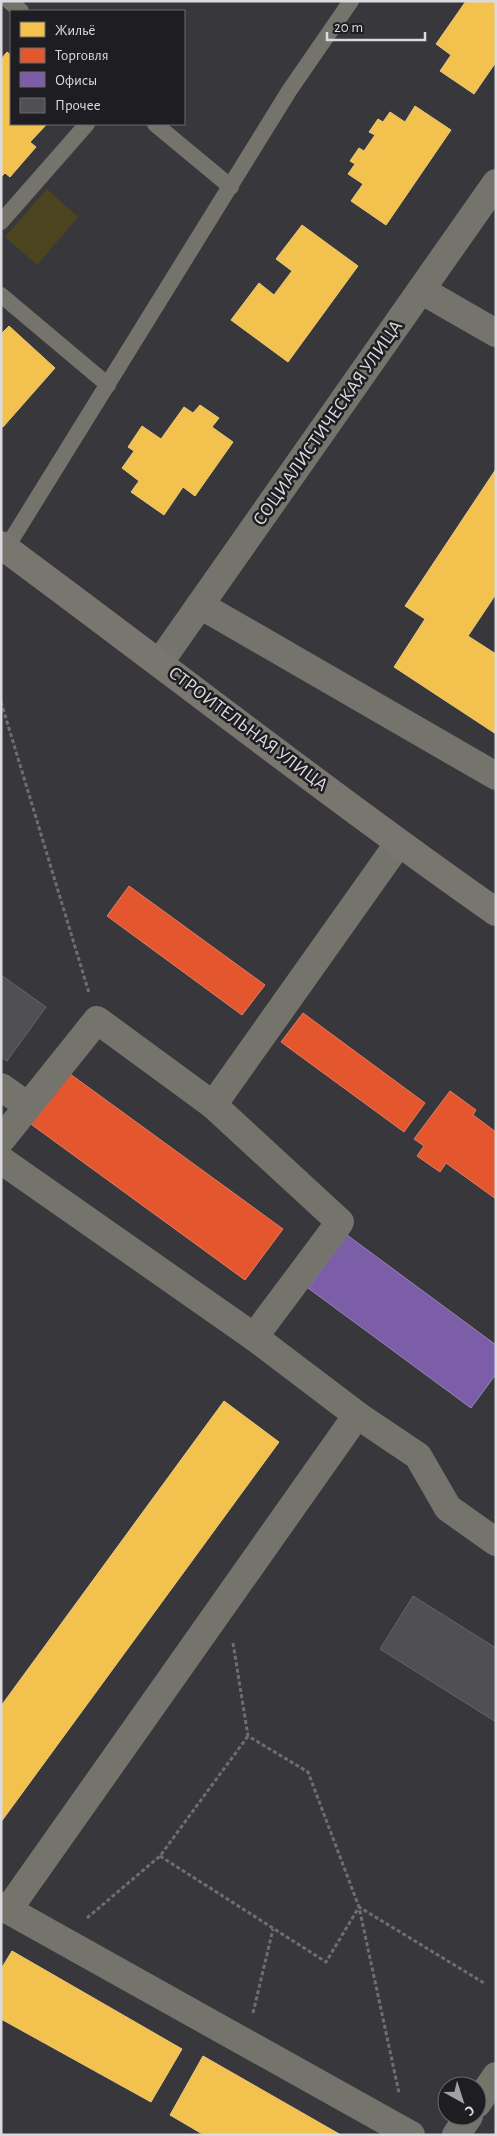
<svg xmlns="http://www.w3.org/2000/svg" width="497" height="2136" viewBox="0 0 497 2136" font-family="'Alegreya Sans',sans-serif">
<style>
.green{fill:#4c431f}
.homes{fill:#f2c14e;stroke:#ebc87a}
.shops{fill:#e4572e;stroke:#e17e63}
.offices{fill:#7b5ea7;stroke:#9883b8}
.building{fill:#504f53;stroke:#656568}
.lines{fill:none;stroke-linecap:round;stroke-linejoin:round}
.path{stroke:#6f6e6b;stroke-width:3;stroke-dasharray:4 2.5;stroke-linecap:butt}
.lane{stroke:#75746c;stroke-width:16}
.street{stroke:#75746c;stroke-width:28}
.secondary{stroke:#79766f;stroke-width:28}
.labels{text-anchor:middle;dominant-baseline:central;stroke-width:5;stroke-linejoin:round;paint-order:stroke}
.street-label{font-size:19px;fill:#dbdadf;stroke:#1e1e22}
</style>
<rect width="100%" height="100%" fill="#38383c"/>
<path class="green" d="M47,189L78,217L37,265L5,237Z"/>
<g class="homes">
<path d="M466,1H496V62L474,94L440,71L451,55L436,44Z"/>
<path d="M7,52L11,55V124H47L30,142L36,147L10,177L5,173L1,177V59Z"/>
<path d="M415,106L451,130L386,225L351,201L363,184L348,174L355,164L350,161L359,148L364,151L375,135L369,132L378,119L383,122L390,112L405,122Z"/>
<path d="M302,225L358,266L288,362L231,320L259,283L274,295L292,271L276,259Z"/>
<path d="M9,326L55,368L3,427L1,426V334Z"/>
<path d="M200,405L219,418L212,427L233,442L195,496L183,487L164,515L131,492L139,481L122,468L134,451L128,447L142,426L161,439L184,407L193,413Z"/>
<path d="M496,469V594L468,636L496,654V734L394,667L425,619L405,606Z"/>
<path d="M224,1401L279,1442L1,1822V1706Z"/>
<path d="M12,1951L182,2049L151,2102L1,2019V1969Z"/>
<path d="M203,2056L341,2135H204L170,2115Z"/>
</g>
<g class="shops">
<path d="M129,886L265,985L242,1015L107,916Z"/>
<path d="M303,1013L425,1103L404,1132L281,1042Z"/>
<path d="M66,1071L283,1229L245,1280L28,1122Z"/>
<path d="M450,1091L476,1110L473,1115L496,1132V1199L446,1163L440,1172L417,1156L424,1146L414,1139Z"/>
</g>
<path class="offices" d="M347,1235L496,1345V1374L471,1408L308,1288Z"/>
<g class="building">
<path d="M1,975L46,1007L7,1061L1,1057Z"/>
<path d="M413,1596L496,1648V1722L380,1649Z"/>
</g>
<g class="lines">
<g class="path">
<path d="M1,702L89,993"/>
<path d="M233,1643L248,1736L308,1772L359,1907L399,2093"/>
<path d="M160,1856L326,1962L359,1907L484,1983"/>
<path d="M87,1918L160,1856L248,1736"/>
<path d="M253,2013L273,1929"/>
</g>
<g class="lane">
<path d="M9,1L21,11"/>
<path d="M155,124L231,187"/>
<path d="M1,222L87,124"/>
<path d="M1,295L108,385"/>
<path d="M2,555L289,91L351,1"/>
</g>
<g class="street">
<path d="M421,290L496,333"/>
<path d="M200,605L496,776"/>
<path d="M160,662L496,183"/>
<path d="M1,1087L28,1106"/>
<path d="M213,1105L398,844"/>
<path d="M1,1140L97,1020L213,1105L340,1222L254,1337"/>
<path d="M1,1160L254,1337L357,1415L8,1910"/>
<path d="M357,1415L418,1456L448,1508L496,1542"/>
<path d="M1,1906L411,2135"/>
<path d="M477,2104L496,2076"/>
<path d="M456,2135L469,2116"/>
</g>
<path class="secondary" d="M1,545C166,667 328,794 496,912"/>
</g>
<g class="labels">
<g class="street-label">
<text transform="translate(328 423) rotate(-55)">СОЦИАЛИСТИЧЕСКАЯ УЛИЦА</text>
<text transform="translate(248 729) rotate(37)">СТРОИТЕЛЬНАЯ УЛИЦА</text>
</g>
</g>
<rect width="497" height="2136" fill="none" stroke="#dbdadf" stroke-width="5"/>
<rect x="10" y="10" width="175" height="115" fill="#1e1e22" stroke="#6a696e"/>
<rect x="20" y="22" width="25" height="15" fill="#f2c14e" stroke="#6a696e"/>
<text x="55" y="35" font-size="15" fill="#dbdadf">Жильё</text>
<rect x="20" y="48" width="25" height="15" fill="#e4572e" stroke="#6a696e"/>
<text x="55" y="60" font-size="15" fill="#dbdadf">Торговля</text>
<rect x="20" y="72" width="25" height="15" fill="#7b5ea7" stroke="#6a696e"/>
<text x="55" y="85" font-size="15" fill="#dbdadf">Офисы</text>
<rect x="20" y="98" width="25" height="15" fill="#504f53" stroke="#6a696e"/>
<text x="55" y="110" font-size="15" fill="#dbdadf">Прочее</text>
<g transform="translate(462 2101) rotate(141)"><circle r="24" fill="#1e1e22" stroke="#6a696e"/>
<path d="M0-4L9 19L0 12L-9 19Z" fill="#a2a1a6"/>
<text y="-8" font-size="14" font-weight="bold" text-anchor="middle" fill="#dbdadf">С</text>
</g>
<path d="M327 32v8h98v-8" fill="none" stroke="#dbdadf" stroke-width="2.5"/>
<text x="334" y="32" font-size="15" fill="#dbdadf" stroke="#1e1e22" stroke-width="4" paint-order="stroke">20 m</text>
</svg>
